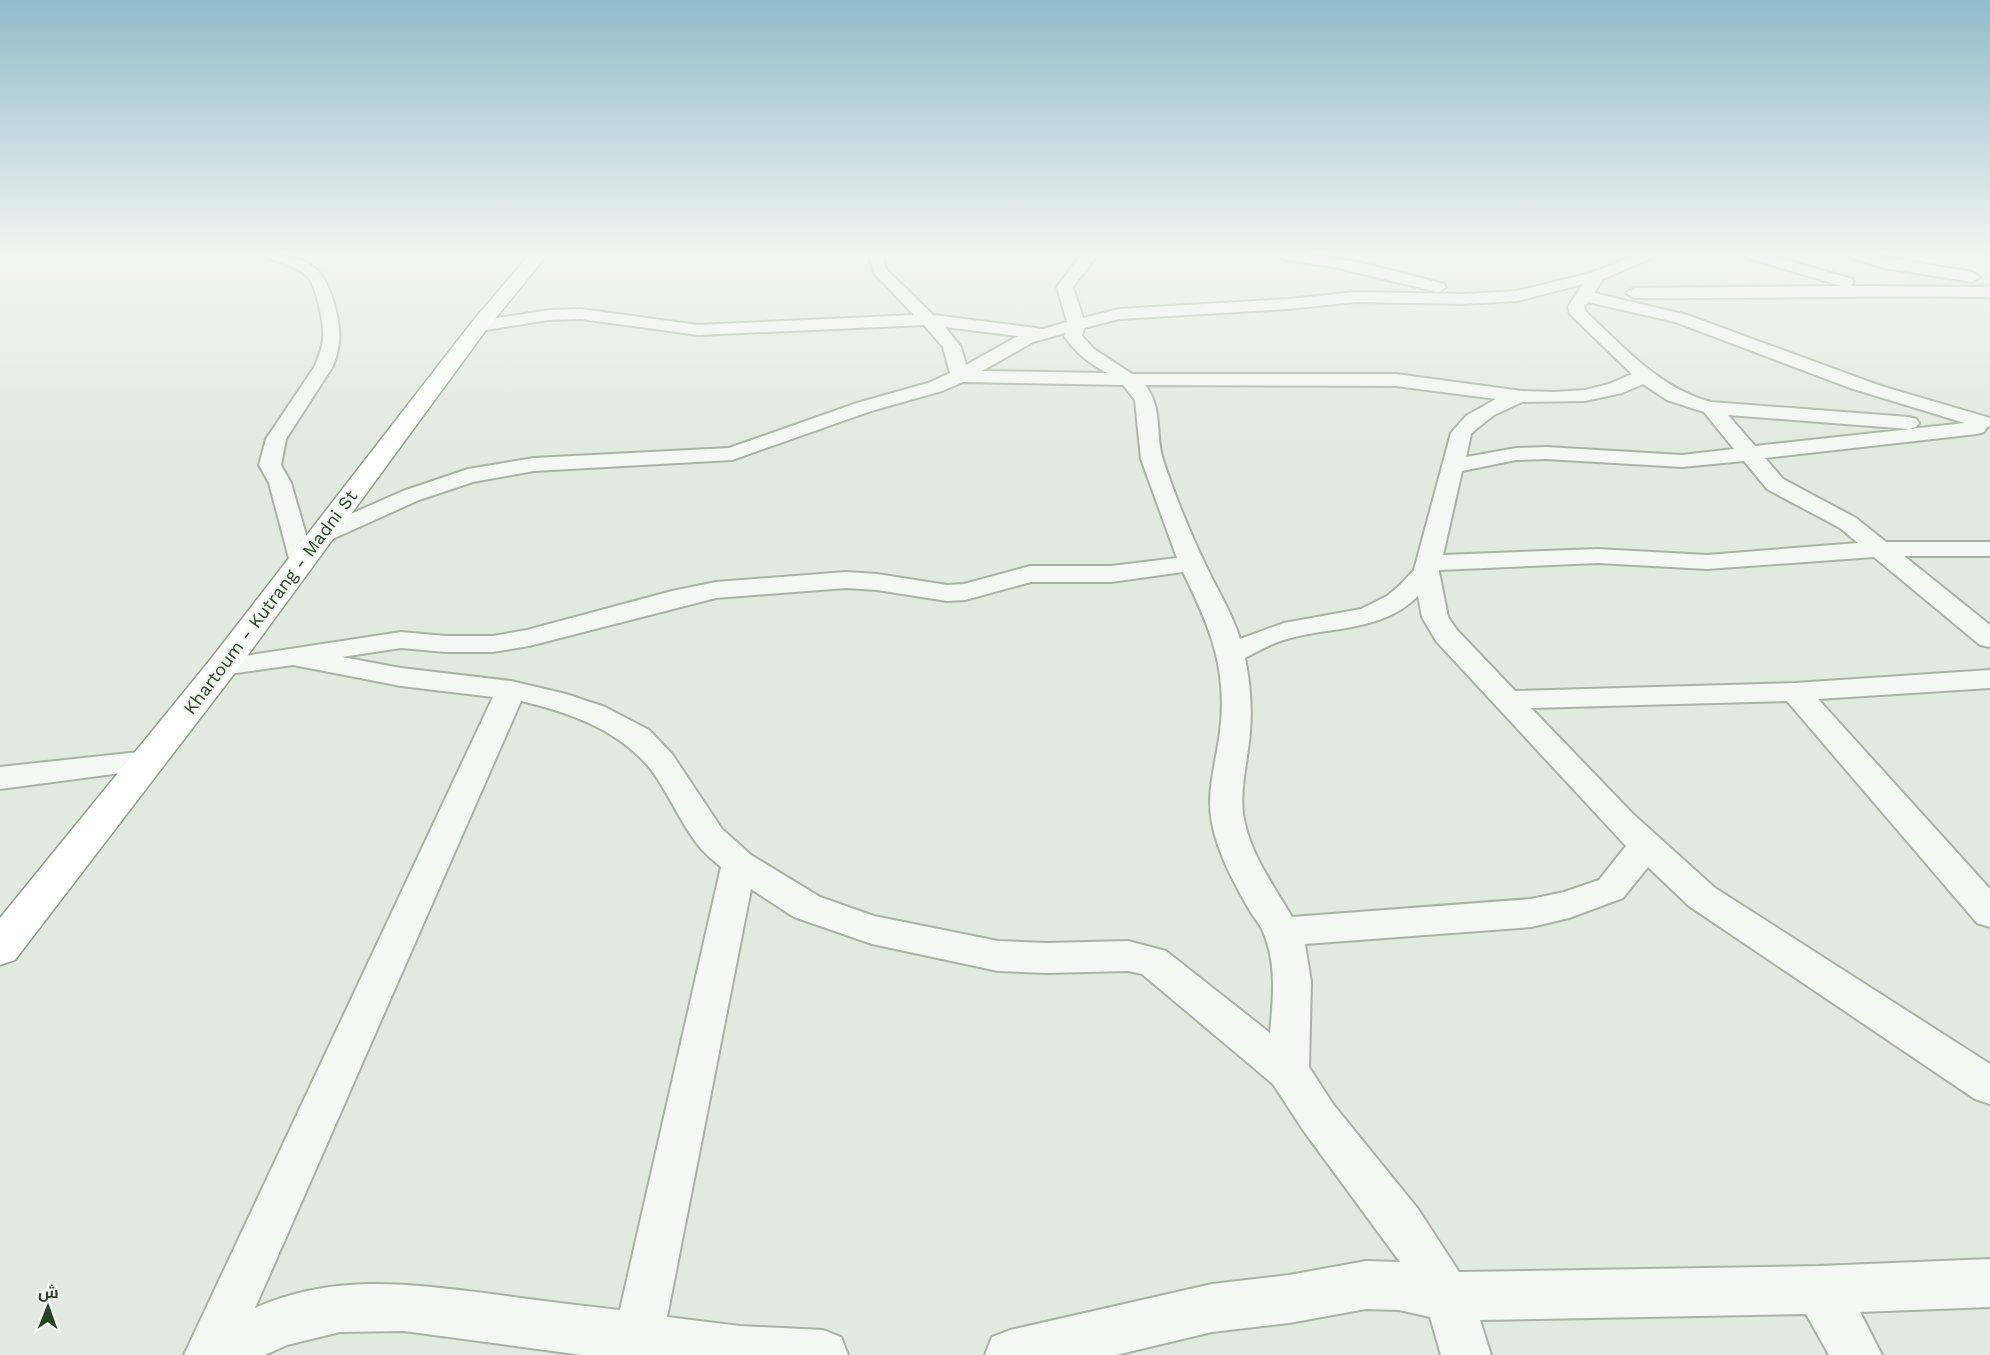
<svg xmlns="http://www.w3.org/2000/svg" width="1990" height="1355" viewBox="0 0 1990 1355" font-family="'Work Sans',Cairo,sans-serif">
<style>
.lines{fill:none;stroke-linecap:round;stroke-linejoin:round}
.minor-casing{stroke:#a8b3a5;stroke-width:4}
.trunk-casing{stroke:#8da088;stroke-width:3}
.minor{fill:#f4f7f3;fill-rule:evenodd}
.trunk{fill:#fff;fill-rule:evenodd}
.labels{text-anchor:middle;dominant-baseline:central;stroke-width:5;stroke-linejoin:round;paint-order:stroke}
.street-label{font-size:18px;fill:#2d4129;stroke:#f1f7f0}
</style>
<rect width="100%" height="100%" fill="#e2e9e0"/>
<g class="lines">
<g class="minor-casing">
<g id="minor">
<path d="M266,255C307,255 325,267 335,307C341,330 341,345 333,366L286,439L281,465L291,483L314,562L311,567L302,569L293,567L290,562L269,483L259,465L266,439L315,366C318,358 322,349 323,339C325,326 316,285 307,276C297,266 280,263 268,258Z"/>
<path d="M869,255H883L886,269L933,315L1043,329L1067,322L1057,287L1081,255H1097L1073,287L1083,318L1119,309L1288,299L1356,292L1464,294L1517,291L1591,273L1635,255H1654L1652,258L1603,279L1594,293L1687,315L1881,386L1990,418V426L1987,427L1984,432L1977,434L1765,458L1783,479L1856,518L1886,542H1990V556H1904L1990,625V647L1980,645L1874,557L1707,569L1598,563L1439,570V572L1448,617L1457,630L1515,691L1795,683L1990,670V688L1818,699L1990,889V927L1977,923L1787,701L1531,708L1633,814L1715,888L1990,1064V1104L1975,1099L1689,906L1648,867L1623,898L1569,918L1531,927L1305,944L1311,982L1309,1067L1333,1104L1418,1209L1459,1272L1819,1266L1990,1259V1307L1860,1312L1882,1355H1829L1806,1314L1480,1320L1491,1355H1441L1430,1317L1399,1310L1366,1309L1289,1323L1212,1332L1116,1355H985L992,1337L1010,1330L1212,1284L1289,1275L1366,1261L1400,1262L1303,1130L1273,1084L1142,974L1128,971L1046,973L998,971L872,944L794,917L751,889L667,1317L740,1326L823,1330L841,1337L848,1355H582L404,1331L340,1332L287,1345L265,1355H184L493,697L401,686L293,665L222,675L212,673L208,667L212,661L401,632L446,636H493L527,630L672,591L716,582L846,572L877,574L947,585L964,584L1030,566H1111L1177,558L1141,459L1135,400L1123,385L963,382L942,391L871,411L732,460L534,471L473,482L419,500L328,541L320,543L312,541L308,536L312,531L403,491L468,469L534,458L729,448L857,403L928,383L950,373L943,347L924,325L698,335L581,319L549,320L479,331L473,330L470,326L473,322L479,321L549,310L581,309L698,325L914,315L874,273ZM1583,284L1568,307L1570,314L1632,374L1609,384L1585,390L1554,392L1522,391L1396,374H1132L1094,349L1082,336L1084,328L1119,319L1288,309L1356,302L1464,304L1517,301ZM1588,302L1675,322L1850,388L1965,423L1755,446L1728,415L1909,429L1916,427L1919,423L1916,419L1909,417L1711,402C1660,389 1624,347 1586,312L1584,307ZM945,327L1018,336L966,365L961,347ZM1065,333L1064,336C1076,353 1089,363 1107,373L982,371L1033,342ZM1643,384L1667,400L1704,412L1734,449L1682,455L1546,447L1516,448L1466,457L1471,434L1474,431L1494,415L1522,402L1585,401L1622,393ZM1145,385L1396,386L1496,399L1466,416L1451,433L1414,570L1399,586L1387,596L1361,609L1284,623L1240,639C1232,613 1218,591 1207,568C1190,533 1175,496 1163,460C1155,435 1163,407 1145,385ZM1546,459L1682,467L1744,461L1767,489L1840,528L1858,543L1707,555L1598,549L1443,555L1462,471L1516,460ZM1183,572C1210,627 1228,669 1220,732C1216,763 1206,792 1212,823C1218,854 1234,883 1250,911C1254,918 1261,925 1264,934C1277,965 1273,1001 1270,1033L1166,951L1128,941L1046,943L998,941L874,916L820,897L751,855L722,829L672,754L649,730L605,707L566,694L511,681L401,668L342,657L401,648L446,652H493L529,646L716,598L846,588L877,590L947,601L965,600L1031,582H1111ZM1418,596L1422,617L1436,641L1626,846L1599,880L1564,892L1531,899L1292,917C1273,884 1249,853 1243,814C1240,786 1248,759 1250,732C1252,707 1250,682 1245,658C1258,651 1272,643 1287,639C1332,626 1382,632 1418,596ZM521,701C568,712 617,729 649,767C668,791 679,821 698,845C704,853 713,860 721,867L620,1310C574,1305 529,1299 484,1293C403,1283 332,1274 255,1308Z"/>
<path d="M1277,255C1334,252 1389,270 1444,284L1446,287L1438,292L1334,267L1285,260Z"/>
<path d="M1745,255H1769L1852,279L1854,282L1850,286L1990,287V297C1871,295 1753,299 1634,298L1626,293L1634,288L1842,286L1748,258Z"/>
<path d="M1848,255H1872L1972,272L1980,277L1972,282L1885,268L1851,258Z"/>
<path d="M148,751L159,754L164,761L159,768L0,789V767Z"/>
</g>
</g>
<g class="trunk-casing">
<path id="trunk" d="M529,255H547L486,330L234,674L15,960L0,965V918L210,660L472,322Z"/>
</g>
<use href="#minor" class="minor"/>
<use href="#trunk" class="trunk"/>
</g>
<linearGradient id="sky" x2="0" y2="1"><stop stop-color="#8fbcc9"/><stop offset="0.57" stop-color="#f2f5f1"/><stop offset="1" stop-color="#f2f5f1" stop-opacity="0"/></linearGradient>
<rect width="1990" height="444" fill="url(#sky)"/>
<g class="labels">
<g class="street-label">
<text transform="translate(270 602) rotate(-53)">Khartoum - Kutrang - Madni St</text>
</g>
</g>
<g transform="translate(48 1307) rotate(1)" stroke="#f1f7f0" stroke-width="4.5" paint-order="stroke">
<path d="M0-4.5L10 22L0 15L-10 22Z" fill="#2d4129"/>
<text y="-9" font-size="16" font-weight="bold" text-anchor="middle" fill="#2d4129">ش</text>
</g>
</svg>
